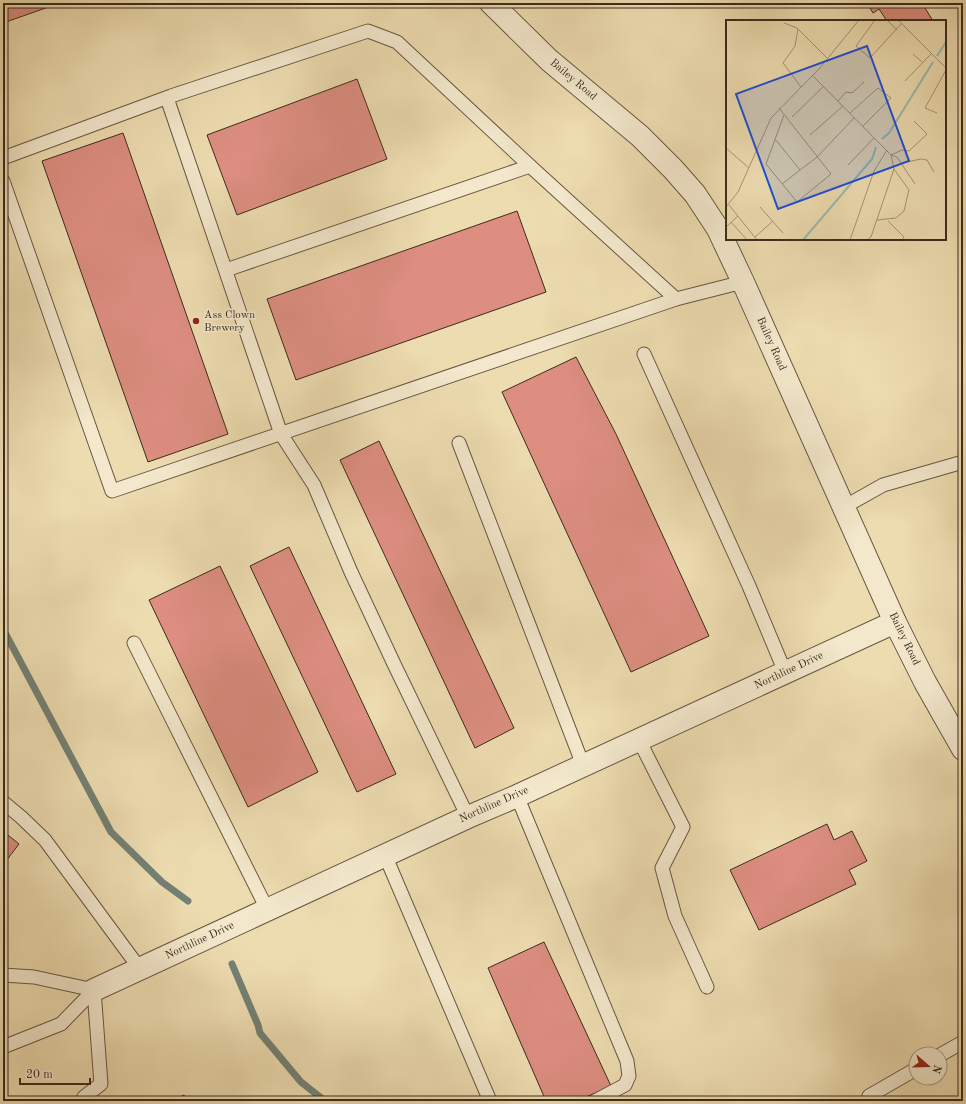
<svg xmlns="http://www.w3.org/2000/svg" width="966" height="1104" viewBox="0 0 966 1104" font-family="'Old Standard TT',serif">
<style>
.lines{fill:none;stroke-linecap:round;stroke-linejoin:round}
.stream{stroke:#738174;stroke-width:7}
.building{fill:#dd8e81;stroke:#3b2b1d}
.service-casing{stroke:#685742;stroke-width:15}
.minor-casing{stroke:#685742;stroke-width:24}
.tertiary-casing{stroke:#685742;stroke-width:24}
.service{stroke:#f3e8cc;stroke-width:13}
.minor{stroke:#f3e8cc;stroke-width:22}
.tertiary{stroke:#f3e8cc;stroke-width:22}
.poi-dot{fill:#8f2418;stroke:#f3e8cc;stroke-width:1.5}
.labels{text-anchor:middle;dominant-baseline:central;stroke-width:3;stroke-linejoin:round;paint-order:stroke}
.street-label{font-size:11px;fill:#3b2b1d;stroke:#f3e8cc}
.poi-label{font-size:11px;fill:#3b2b1d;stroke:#f3e8cc;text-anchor:start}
.inset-river{fill:none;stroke:#99bbae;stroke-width:2}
.inset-road{fill:none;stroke:#a69575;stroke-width:1}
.view{fill:#1d4ed8;fill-opacity:0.15;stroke:#1d4ed8;stroke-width:2}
.inset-edge{fill:none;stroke:#3b2b1d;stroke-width:2}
</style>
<rect width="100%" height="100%" fill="#eddcb0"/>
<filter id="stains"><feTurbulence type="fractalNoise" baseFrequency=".005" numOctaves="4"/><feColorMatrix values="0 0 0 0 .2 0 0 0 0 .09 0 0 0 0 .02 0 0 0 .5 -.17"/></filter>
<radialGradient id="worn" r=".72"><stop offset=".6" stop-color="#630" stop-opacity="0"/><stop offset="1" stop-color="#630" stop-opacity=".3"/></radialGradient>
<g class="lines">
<g class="stream">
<path d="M3,629L111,832L162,882L188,901"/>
<path d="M232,964L258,1025L260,1033L301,1082L325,1101"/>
</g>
</g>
<g class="building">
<path d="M3,3H60L3,23Z"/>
<path d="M867,3H922L933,21H887L879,9L873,13Z"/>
<path d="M357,79L387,159L237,215L207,135Z"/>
<path d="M123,133L228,434L148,462L42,161Z"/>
<path d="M517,211L546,292L296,380L267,299Z"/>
<path d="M576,357L616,434L709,636L631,672L502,392Z"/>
<path d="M379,441L514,728L475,748L340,460Z"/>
<path d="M289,547L396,774L357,792L250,566Z"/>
<path d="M220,566L318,772L248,807L149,600Z"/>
<path d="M827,824L834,840L852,831L867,861L849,870L856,884L759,930L730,870Z"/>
<path d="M3,831L19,844L3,865Z"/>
<path d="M544,942L611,1086L577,1101H546L488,968Z"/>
<path d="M184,1095L186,1101H171Z"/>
</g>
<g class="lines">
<g class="service-casing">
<g id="service">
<path d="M167,98L281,434L314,485L351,572L394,664L468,817"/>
<path d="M3,158L171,96L368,31L397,42L530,166L676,299"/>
<path d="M3,181L112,491L676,299L743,282"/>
<path d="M226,270L530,166"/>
<path d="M644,354L749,586L785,672"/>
<path d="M459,443L583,765"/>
<path d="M844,507L883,485L963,462"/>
<path d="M134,643L267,909"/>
<path d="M639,740L683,827L662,868L675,916L707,987"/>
<path d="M517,796L627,1061L629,1076L625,1085L595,1101"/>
<path d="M3,802L21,817L45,840L140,969"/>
<path d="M385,855L490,1101"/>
<path d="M3,975L34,977L94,990"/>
<path d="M3,1047L61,1024L94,990"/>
<path d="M940,1055L963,1042"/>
<path d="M82,1101L84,1097L101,1084L94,990"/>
<path d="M871,1101L869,1096L916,1069"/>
</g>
</g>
<g class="minor-casing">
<path id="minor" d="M94,990L468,817L517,796L895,622"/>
</g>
<g class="tertiary-casing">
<path id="tertiary" d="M491,3L549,60L640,136L673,169L695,194L718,229L743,282L895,622L925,682L963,749"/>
</g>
<use href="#service" class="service"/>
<use href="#minor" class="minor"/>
<use href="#tertiary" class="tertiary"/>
</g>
<circle class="poi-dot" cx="196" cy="321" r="4"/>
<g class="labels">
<g class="street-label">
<text transform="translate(573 80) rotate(40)">Bailey Road</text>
<text transform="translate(771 344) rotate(66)">Bailey Road</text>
<text transform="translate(904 639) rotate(64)">Bailey Road</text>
<text transform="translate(789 671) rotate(-25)">Northline Drive</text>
<text transform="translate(494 805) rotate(-24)">Northline Drive</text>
<text transform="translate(200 941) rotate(-25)">Northline Drive</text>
</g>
<g class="poi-label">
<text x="204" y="315">Ass Clown<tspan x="204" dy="13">Brewery</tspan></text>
</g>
</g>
<g transform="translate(726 20)">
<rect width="220" height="220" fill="#eddcb0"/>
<path class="inset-river" d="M211,36L220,22M156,119L163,113L207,42M77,220L146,139L150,127"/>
<path class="inset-road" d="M149,0L130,26L144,38L175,4M161,0L171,10M172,0L220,48M58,3L71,8L102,39M72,9L69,26L57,43L75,67M187,34L196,42M87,56L165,135L171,137L189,164M179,61L205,34M112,81L120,72L126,73L138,62M53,88L105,154L71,182L40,144L58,95M124,93L152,68L165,78L137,106M211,93L199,88L220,50M66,97L98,66M84,115L117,86M49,119L74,150M0,128L23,148M165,135L176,130L183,131L201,114L188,101M176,143L195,139L201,140L208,152M122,145L148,118M56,164L91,137L128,98M3,185L31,220M0,187L12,172L45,98L93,49L133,0M34,187L57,213M151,200L170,198L178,191L183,170L168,149L165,135M162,201L178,217L176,220M5,202L21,220M0,207L12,196M29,217L47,201M124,220L148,151L161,130M141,220L145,217L168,149"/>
<path class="view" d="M141,26L183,141L52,189L10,74Z"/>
<rect width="220" height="220" class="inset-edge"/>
</g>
<rect width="966" height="1104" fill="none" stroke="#eddcb0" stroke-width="16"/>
<rect x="4" y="4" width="958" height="1096" fill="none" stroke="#3b2b1d" stroke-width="2"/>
<rect x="8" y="8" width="950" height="1088" fill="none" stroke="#3b2b1d"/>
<g transform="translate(928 1066) rotate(110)"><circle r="19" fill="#f3e8cc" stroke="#a99c86"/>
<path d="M0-3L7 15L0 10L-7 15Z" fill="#8f2418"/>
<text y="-6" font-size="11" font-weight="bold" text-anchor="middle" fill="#3b2b1d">N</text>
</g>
<path d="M20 1078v6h70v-6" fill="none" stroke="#3b2b1d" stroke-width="2"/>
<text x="26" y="1078" font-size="12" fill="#3b2b1d" stroke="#f3e8cc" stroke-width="3" paint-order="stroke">20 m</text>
<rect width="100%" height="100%" filter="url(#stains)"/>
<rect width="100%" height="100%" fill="url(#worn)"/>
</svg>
